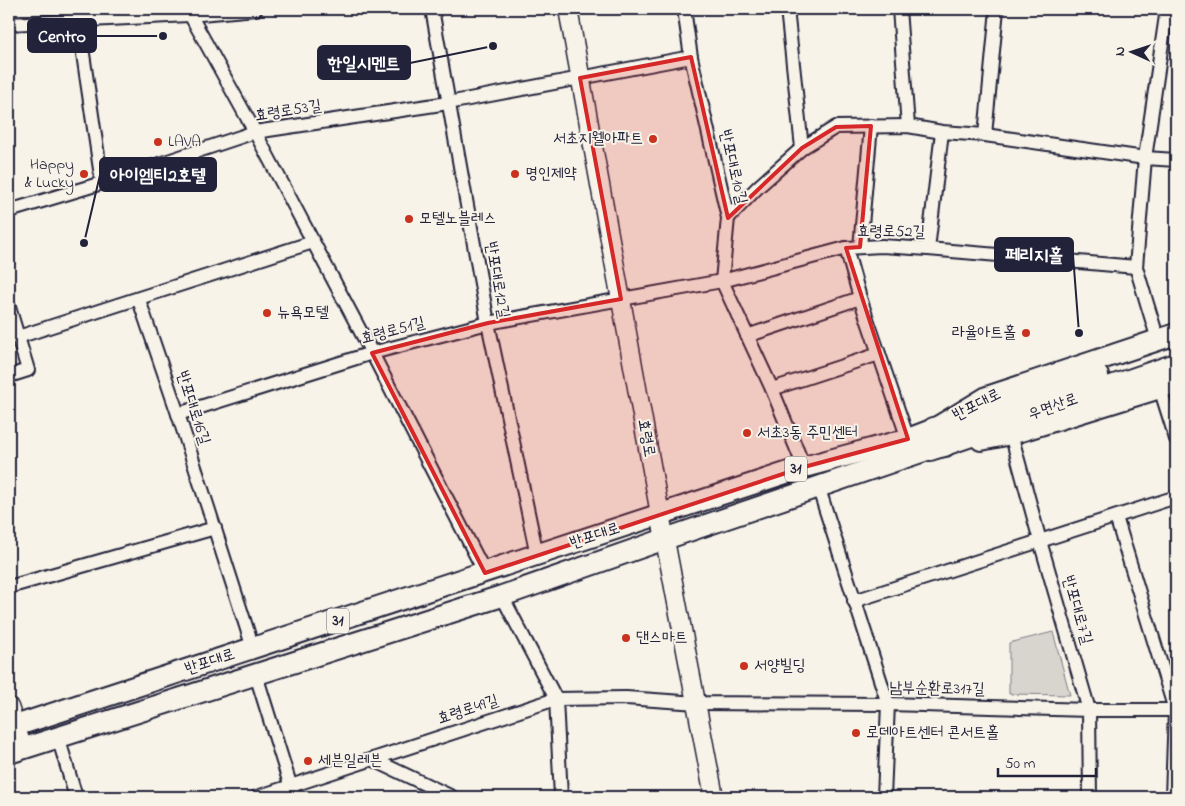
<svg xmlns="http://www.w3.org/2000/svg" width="1185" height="806" viewBox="0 0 1185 806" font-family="'Indie Flower','Poor Story',sans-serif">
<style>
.green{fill:#d8d5cf;stroke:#7d7c85}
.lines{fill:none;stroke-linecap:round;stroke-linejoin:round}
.street-casing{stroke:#22223b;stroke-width:16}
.secondary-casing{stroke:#22223b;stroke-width:21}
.primary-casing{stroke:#22223b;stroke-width:24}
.highway-casing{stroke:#22223b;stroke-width:26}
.street{stroke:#f7f3e8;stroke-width:12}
.secondary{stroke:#f7f3e8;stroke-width:18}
.primary{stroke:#f7f3e8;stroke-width:20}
.highway{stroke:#f7f3e8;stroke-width:22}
.marked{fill:#d62828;fill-opacity:0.2;stroke:#d62828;stroke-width:4;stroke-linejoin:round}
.poi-dot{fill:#c8321e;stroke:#f7f3e8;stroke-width:2}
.labels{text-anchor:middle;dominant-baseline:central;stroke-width:4;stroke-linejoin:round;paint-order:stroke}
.shield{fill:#f7f3e8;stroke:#62616f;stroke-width:1}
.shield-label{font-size:15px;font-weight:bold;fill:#22223b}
.street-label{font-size:16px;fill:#22223b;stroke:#f7f3e8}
.poi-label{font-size:16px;fill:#22223b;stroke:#f7f3e8;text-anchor:start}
.leader{fill:none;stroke:#22223b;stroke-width:2}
.callout-dot{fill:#22223b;stroke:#f7f3e8;stroke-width:2}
.callout{fill:#22223b;stroke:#22223b;stroke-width:2}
.callout-label{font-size:18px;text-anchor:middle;font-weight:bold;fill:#fff}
</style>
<rect width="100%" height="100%" fill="#f7f3e8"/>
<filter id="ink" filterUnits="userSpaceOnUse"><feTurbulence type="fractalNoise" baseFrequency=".02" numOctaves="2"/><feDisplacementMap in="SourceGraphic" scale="10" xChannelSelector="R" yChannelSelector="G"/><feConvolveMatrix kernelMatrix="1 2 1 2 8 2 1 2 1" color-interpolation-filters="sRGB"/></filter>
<g filter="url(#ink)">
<path class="green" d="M1053,632L1070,695L1009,694V643Z"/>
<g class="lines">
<g class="street-casing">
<g id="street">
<path d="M187,9L255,132L372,353L485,573"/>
<path d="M432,9L488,323L537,555"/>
<path d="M684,9L691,57L728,218L722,281L772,389L804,467"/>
<path d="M787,9L802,148"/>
<path d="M899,9L908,126"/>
<path d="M78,20L102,183"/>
<path d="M9,24L189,15L256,9"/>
<path d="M985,135L997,9"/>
<path d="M9,211L102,183L255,132L448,103L691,57"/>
<path d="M728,218L758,187L802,148L836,127L908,126L942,132L985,135L1145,158L1176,160"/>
<path d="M860,247L871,126"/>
<path d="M846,248L860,298L908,439"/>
<path d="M928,249L942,132"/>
<path d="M139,300L178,414L253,648"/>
<path d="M9,307L28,370L9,376"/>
<path d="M747,336L860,298"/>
<path d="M18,337L313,242"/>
<path d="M1158,340L1136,267L1145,158L1167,9"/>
<path d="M1160,388L1176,439"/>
<path d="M772,389L879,354"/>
<path d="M178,414L372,353L488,323L722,281L846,248L882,246L928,249L1136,267"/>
<path d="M1011,434L1040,541L1089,710L1090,797"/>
<path d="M818,486L888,704L884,797"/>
<path d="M1116,517L1175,710L1172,797"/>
<path d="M9,587L215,528"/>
<path d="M502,596L556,699L561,797"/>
<path d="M854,601L1176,497"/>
<path d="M256,675L294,797"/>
<path d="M58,737L76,797"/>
<path d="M372,759L452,797"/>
<path d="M257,797L556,699L626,698L697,703L888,704L1089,710H1176"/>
</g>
</g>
<g class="secondary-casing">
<g id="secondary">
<path d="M568,9L660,514L714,797"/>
<path d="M9,707L23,749"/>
</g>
</g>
<g class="primary-casing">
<g id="primary">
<path d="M981,440L1011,434L1176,383"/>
<path d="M9,728L804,467L908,439L934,429L987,397L1176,334"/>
<path d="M9,753L502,596L665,539L930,449L945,446"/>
</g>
</g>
<g class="highway-casing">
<g id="highway">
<path d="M934,429L1097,376"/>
<path d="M930,449L1176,365"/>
</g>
</g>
<use href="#street" class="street"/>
<use href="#secondary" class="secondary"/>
<use href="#primary" class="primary"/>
<use href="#highway" class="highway"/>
</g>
</g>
<path class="marked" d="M691,57L728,218L802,148L836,127L871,126L860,247L846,248L908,439L804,467L485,573L372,353L488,323L621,299L580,78Z"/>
<g class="poi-dot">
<circle cx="653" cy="139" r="5"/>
<circle cx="158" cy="142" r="5"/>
<circle cx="84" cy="174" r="5"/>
<circle cx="515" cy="174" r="5"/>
<circle cx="409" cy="219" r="5"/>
<circle cx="267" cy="313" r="5"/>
<circle cx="1026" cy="333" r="5"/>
<circle cx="747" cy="433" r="5"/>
<circle cx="626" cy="638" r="5"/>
<circle cx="744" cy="666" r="5"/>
<circle cx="856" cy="733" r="5"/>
<circle cx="308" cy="761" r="5"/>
</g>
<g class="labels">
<g class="shield">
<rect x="785" y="456.5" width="22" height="25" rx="4"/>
<rect x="327" y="608.5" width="22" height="25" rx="4"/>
</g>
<g class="shield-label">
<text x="796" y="469">31</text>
<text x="338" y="621">31</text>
</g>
<g class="street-label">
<text transform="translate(288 111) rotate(-9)">효령로53길</text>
<text transform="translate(733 167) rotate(77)">반포대로10길</text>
<text transform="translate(891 232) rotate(1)">효령로52길</text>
<text transform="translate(497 280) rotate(80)">반포대로12길</text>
<text transform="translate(393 331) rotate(-15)">효령로51길</text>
<text transform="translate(977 405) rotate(-27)">반포대로</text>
<text transform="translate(1053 407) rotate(-19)">우면산로</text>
<text transform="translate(193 408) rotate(72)">반포대로16길</text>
<text transform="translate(646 438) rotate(80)">효령로</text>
<text transform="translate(595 536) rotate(-18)">반포대로</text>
<text transform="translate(1077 610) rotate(74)">반포대로7길</text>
<text transform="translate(210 662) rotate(-18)">반포대로</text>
<text transform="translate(937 689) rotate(1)">남부순환로317길</text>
<text transform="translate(468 710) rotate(-18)">효령로49길</text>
</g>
<g class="poi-label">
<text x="643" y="139" text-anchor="end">서초지웰아파트</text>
<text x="168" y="142">LAVA</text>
<text x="74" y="165" text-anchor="end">Happy<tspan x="74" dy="18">&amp; Lucky</tspan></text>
<text x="525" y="174">명인제약</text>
<text x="419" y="219">모텔노블레스</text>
<text x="277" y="313">뉴욕모텔</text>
<text x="1016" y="333" text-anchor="end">라율아트홀</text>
<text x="757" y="433">서초3동 주민센터</text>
<text x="636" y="638">댄스마트</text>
<text x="754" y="666">서양빌딩</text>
<text x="866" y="733">로데아트센터 콘서트홀</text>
<text x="318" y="761">세븐일레븐</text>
</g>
</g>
<path class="leader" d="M163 36L96 36M493 46L410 63M84 243L100 175M1079 333L1073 255"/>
<g class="callout-dot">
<circle cx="163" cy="36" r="5"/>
<circle cx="493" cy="46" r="5"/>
<circle cx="84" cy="243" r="5"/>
<circle cx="1079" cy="333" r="5"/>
</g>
<g class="callout">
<rect x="28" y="19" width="68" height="33" rx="5"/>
<rect x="318" y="46" width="92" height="33" rx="5"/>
<rect x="100" y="158" width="116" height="33" rx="5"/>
<rect x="995" y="238" width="78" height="33" rx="5"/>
</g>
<g class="callout-label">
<text x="62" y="42">Centro</text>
<text x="364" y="69">한일시멘트</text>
<text x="158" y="181">아이엠티2호텔</text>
<text x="1034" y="261">페리지홀</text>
</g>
<rect width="1185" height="806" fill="none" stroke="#f7f3e8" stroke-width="30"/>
<rect x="15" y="15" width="1155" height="776" fill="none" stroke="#22223b" stroke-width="2" filter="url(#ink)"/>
<g transform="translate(1132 52) rotate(273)" stroke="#f7f3e8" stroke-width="4" paint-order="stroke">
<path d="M0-4L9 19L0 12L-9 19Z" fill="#22223b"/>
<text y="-8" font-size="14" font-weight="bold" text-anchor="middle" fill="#22223b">N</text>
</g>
<path d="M998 768v8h98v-8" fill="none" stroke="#22223b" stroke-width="2.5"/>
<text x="1005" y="768" font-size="15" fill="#22223b" stroke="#f7f3e8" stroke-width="4" paint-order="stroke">50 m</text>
</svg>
